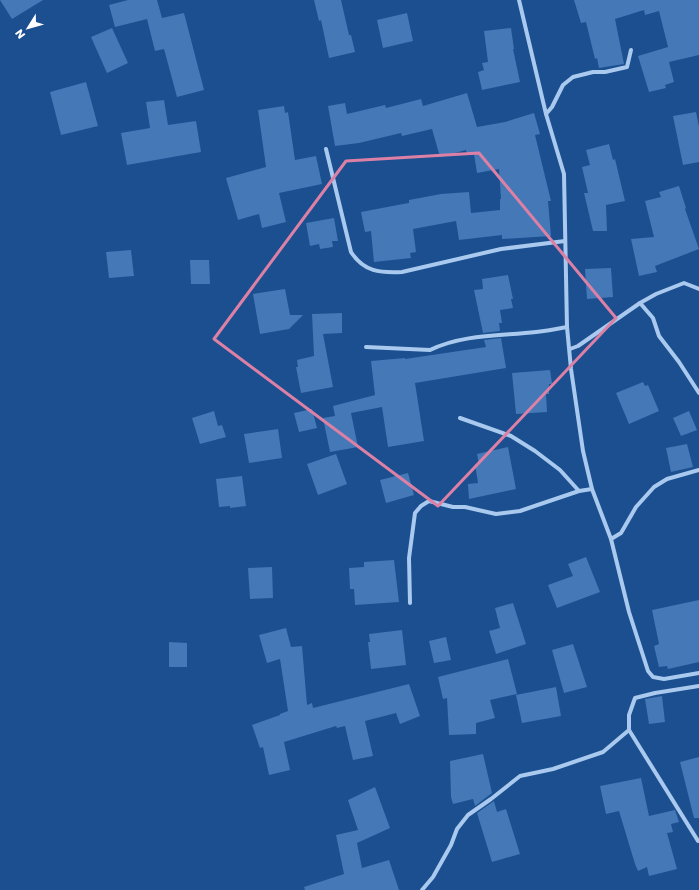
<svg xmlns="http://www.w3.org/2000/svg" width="699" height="890" viewBox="0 0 699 890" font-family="Poppins,sans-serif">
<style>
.building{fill:#4478b7}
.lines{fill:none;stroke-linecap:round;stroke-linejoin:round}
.street{stroke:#a9c9ee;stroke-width:4}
.marked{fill:none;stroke:#dd80a5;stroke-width:3;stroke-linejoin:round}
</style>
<rect width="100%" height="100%" fill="#1b4f8f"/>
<g class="building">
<path d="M0,0H43L12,19Z"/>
<path d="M128,0H157L162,18L184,13L204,90L177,97L164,49L155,51L147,19L115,27L109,5Z"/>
<path d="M314,0H341L349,35H351L355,52L329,58L321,20L319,21Z"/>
<path d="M574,0H699V55L669,62L674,82L665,85L666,88L649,92L638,56L668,47L659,11L645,15L644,10L615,19L624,64L599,68L597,58L595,59L586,22L581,23Z"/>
<path d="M407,13L413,41L383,48L377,20Z"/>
<path d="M112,28L128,63L107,73L91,37Z"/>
<path d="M511,28L514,49H513L520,82L482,90L478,72L484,70L482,63L488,62L484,31Z"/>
<path d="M86,82L98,126L61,135L50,92Z"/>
<path d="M467,93L477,127L505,122L534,113L540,134L535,135L551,201H548L551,236L502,239V235L459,240L456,221L413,229L416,252L410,253L411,258L374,262L371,231L365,232L361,212L403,204L409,203V200L441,194L469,192L471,213L500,210V199H501L499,169L477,173L474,154L467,155L466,150L440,157L432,129L402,136L401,133L359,143L335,146L328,106L345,103L347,114L385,105L386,108L421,99L423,106Z"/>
<path d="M164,100L168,125L196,121L201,152L127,165L121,133L150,128L146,102Z"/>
<path d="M284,106L285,113L288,112L295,160L316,156L322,184L279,193L286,222L262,228L259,214L238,220L226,178L266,167L258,110Z"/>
<path d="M696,112L699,127V162L683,165L673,116Z"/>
<path d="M609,144L613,160L615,159L625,201L606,205L607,231H593L584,193H588L582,167L590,165L586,150Z"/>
<path d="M679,186L686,208L685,209L699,249L655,266L657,272L639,276L631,239L654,237L645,201L661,197L659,192Z"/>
<path d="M334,218L338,241H332L333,247L320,249L319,244L310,246L306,223Z"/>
<path d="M131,250L134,276L109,278L106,252Z"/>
<path d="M190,260H209L210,284H191Z"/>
<path d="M611,268L613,297L587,299L585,269Z"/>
<path d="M508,275L513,299H511L513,308L500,310L502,323H499L500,331L483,333L474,290L483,289L482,279Z"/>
<path d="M285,289L290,315H303L289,329L260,334L253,294Z"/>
<path d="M342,313V333L323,334L333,387L301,393L296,367H298L297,360L314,356L312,314Z"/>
<path d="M501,338L506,368L415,383L424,441L388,447L382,407L351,413L358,447L330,452L323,418L335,416L333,406L375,395L371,361L405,358V359L486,347L484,340Z"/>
<path d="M550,370L552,384H549V394H546L547,412L516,414L512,373Z"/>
<path d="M643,382L645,386L648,385L659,411L629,424L616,393Z"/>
<path d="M312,409L317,428L299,432L294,413Z"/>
<path d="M214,411L218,426L222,425L226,437L200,444L192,418Z"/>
<path d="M689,411L697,430L681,436L673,418Z"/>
<path d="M278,429L282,458L249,463L244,434Z"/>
<path d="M687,444L693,467L671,472L666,448Z"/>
<path d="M508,447L516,489L469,499L468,484L478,483L475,464H479L477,454Z"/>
<path d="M336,454L347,484L318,495L307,464Z"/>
<path d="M408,473L414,495L386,503L380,480Z"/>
<path d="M242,476L246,506L230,508V506L219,507L216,479Z"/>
<path d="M586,557L600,592L557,608L548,585L573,576L568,564Z"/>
<path d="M394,560L399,602L355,605L354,589H350L349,568L364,567V562Z"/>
<path d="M272,567L273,598L250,599L248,568Z"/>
<path d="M699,600V662L668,669L667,666L659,667L654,646L659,644L652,610Z"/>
<path d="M513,603L526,644L496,654L489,631L500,628L495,608Z"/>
<path d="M286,628L291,647L302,646L307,705L312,703L313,708L409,684L420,716L400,724L396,713L365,721L373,756L353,760L345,726L337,728L336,726L284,742L290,770L269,775L263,747L260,748L252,725L280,715V714L288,711L280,659L267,663L259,635Z"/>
<path d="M402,630L406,665L371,669L368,642H370L369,634Z"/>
<path d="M446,637L451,660L434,663L429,641Z"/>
<path d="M169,642L187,643V667H169Z"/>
<path d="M573,644L587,687L564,693L552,650Z"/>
<path d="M508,659L517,694L490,700L495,718L476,723V734L449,735L447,698L443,699L438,677Z"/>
<path d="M556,687L561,716L522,723L516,695Z"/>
<path d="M662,696L665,722L649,724L645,699Z"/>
<path d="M483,754L492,793L475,806L473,799L453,804L451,797L450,761Z"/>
<path d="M699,757V818H694L680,762Z"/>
<path d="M641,778L649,816L675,810L679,822L671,824L673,832L667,833L677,869L649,876L647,867L638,871L635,864L619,811L606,814L600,786Z"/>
<path d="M375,787L390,828L357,843L362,868L389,860L399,890H305L304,887L344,874L336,835L358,830L348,800Z"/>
<path d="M494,801L497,812L506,809L520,854L492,862L477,813Z"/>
</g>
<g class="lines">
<g class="street">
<path d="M519,0L546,114L564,174L567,327L571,369L583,451L592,489L611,539L629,612L648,671L653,677L664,679L699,673"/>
<path d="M546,114L552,107L563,85L573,77L593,72H605L627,67L631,50"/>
<path d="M326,149L351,252C364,272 380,273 402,272L501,249L565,241"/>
<path d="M640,303L653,318L659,336L679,362L699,393"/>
<path d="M366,347L430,350C463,334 501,336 536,332C547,331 557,329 567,327"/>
<path d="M570,349L578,346L640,303L656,294L684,283L699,289"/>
<path d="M460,418L511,436L535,451L560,470L579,491L592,489"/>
<path d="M611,539L621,533L636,507L654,487L667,479L699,470"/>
<path d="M410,603L409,558L415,513L421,506L429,501L453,507H465L496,514L520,511L579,491"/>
<path d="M629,730L698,841"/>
<path d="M422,890L433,877L451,845L457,829L468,815L491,799L520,776L553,769L603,752L629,730V715L635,698L655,693L699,686"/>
</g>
</g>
<path class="marked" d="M479,153L616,318L438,506L214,339L346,161Z"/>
<g transform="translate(28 28) rotate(233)" stroke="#1b4f8f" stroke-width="3" paint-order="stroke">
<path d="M0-3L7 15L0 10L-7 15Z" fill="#ffffff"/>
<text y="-6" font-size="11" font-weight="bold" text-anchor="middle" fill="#ffffff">N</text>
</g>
</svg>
